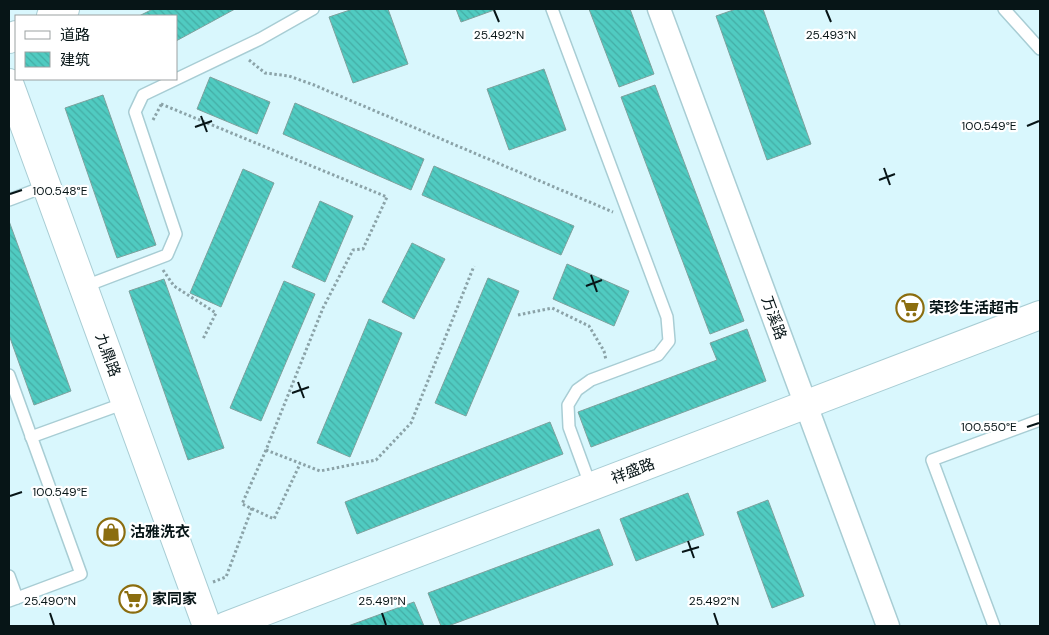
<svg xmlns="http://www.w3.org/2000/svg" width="1049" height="635" viewBox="0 0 1049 635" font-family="'DM Sans','Noto Sans SC',sans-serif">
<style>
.building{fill:url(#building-back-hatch);stroke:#7da19d}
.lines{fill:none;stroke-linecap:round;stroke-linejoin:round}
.service-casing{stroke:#a8cdd4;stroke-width:14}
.minor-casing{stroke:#a8cdd4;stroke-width:25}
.tertiary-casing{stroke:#a8cdd4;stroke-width:30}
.trunk-casing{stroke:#a8cdd4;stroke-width:30}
.path{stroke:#8ba3a8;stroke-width:3;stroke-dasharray:2.5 2.5;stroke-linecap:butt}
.service{stroke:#fff;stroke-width:11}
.minor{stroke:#fff;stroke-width:22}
.tertiary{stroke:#fff;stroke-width:28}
.trunk{stroke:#fff;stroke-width:28}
.ticks{fill:none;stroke:#071517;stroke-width:2}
.labels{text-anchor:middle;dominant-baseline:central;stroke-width:4.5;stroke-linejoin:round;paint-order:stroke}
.poi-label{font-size:15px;font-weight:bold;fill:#071517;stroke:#fff;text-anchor:start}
.street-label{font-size:15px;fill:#071517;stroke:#fff}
.ticks-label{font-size:12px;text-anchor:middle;fill:#071517;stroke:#fff;stroke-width:4.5;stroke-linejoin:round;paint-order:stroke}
</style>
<defs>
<pattern id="building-back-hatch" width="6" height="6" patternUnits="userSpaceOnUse" patternTransform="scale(1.25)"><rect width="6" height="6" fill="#50cbc1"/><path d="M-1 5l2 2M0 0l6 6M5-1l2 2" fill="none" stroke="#44ada5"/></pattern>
</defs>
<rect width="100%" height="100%" fill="#d9f7fd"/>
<g class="building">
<path d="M153,9H235L176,41V16H139Z"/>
<path d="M353,9H388L408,64L353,83L329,17Z"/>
<path d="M456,9H497L461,22Z"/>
<path d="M589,9H630L654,74L619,87Z"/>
<path d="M736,9H763L811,144L767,160L716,16Z"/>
<path d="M544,69L566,130L509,150L487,89Z"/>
<path d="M210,77L270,102L257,134L197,109Z"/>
<path d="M655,85L744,321L710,334L621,97Z"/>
<path d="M103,95L156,245L117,258L65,108Z"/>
<path d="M295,103L424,159L411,190L283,134Z"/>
<path d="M434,166L574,226L561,255L422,195Z"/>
<path d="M243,169L274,183L221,307L190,293Z"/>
<path d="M320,201L353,216L325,282L292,267Z"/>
<path d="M9,221L71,391L34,405L9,335Z"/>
<path d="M412,243L445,259L414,319L382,302Z"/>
<path d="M567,264L629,291L614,326L553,299Z"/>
<path d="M488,278L519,291L466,416L435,403Z"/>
<path d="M164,279L224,448L188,460L129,291Z"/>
<path d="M284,281L315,294L261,421L230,408Z"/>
<path d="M369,319L402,333L350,457L317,443Z"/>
<path d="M747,329L766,381L591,447L578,412L717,360L710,343Z"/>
<path d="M550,422L563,454L357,534L345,502Z"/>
<path d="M688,493L704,535L636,561L620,519Z"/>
<path d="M768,500L804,596L772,608L737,512Z"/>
<path d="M599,529L613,565L448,626H441L428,593Z"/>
<path d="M414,602L424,626H348Z"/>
</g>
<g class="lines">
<g class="service-casing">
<g id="service">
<path d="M552,9L667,317L669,341L658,355L591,380L577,390L568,405L569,427L591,487"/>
<path d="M1004,9L1040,49"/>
<path d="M9,200L46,186"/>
<path d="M83,287L167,255L176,234L135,112L143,95L260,39L313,9"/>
<path d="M9,375L81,574L9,601"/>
<path d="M31,437L125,403"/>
<path d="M9,576L17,598"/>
<path d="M994,626L932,460L1040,420"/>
</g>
</g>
<g class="minor-casing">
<path id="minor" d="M659,9L888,626"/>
</g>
<g class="tertiary-casing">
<g id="tertiary">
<path d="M9,83L207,626"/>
<path d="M226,626L1040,315"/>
</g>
</g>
<g class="trunk-casing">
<g id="trunk">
<path d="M51,16L65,9"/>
<path d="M9,39L16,35"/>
</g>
</g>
<g class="path">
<path d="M249,60L265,73L289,76L314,85L613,212"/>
<path d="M161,104L387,197L363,249L353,250L323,308L266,450L320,471L376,460L411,423L474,266"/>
<path d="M153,120L162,103"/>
<path d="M163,270L174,286L216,313L203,339"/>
<path d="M518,315L552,308L589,326L604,351L606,360"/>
<path d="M266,450L242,504L274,519L300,464"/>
<path d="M213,582L226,577L252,508"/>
</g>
<use href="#service" class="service"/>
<use href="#minor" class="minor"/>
<use href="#tertiary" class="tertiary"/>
<use href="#trunk" class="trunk"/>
</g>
<path class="ticks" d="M494,10L499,22M826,10L831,22M201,116L207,132M1027,126L1039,121M195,127L212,121M884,168L890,185M879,180L895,174M10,194L22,190M591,275L597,292M586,286L602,280M298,382L304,398M292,393L309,387M1027,427L1039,423M10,496L22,492M688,541L694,558M682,552L699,547M50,613L54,625M382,613L386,625M714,613L718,625"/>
<defs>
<g id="supermarket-ring" transform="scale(1.4375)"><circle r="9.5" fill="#fff" stroke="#8b6d0f" stroke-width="1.5"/><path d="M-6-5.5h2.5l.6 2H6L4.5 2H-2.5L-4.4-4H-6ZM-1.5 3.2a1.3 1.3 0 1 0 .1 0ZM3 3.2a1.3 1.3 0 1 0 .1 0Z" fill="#8b6d0f"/></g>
<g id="shop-ring" transform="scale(1.4375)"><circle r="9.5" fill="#fff" stroke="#8b6d0f" stroke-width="1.5"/><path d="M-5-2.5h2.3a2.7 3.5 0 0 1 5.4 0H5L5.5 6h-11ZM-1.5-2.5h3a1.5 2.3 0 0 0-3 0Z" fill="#8b6d0f"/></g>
</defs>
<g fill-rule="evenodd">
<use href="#supermarket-ring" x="910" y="308"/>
<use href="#shop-ring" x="111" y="532"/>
<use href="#supermarket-ring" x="133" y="599"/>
</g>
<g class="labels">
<g class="poi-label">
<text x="929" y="308">荣珍生活超市</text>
<text x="130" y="532">沽雅洗衣</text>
<text x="152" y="599">家同家</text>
</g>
<g class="street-label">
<text transform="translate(774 318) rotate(70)">万溪路</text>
<text transform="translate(108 355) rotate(70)">九鼎路</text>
<text transform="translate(633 471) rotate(-21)">祥盛路</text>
</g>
</g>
<g class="ticks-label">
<text x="499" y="39">25.492°N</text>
<text x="831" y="39">25.493°N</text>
<text x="989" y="130">100.549°E</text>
<text x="60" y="195">100.548°E</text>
<text x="989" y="431">100.550°E</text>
<text x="60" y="496">100.549°E</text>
<text x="50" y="605">25.490°N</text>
<text x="382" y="605">25.491°N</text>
<text x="714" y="605">25.492°N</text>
</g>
<rect width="1049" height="635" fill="none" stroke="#071517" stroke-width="20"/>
<rect x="15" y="15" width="162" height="65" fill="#ffffff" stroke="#9ca1a2"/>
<rect x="25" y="31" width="25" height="8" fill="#ffffff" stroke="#9ca1a2"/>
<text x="60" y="40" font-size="15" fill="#071517">道路</text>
<rect x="25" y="52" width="25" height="15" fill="url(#building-back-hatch)" stroke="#9ca1a2"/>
<text x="60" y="65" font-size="15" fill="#071517">建筑</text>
</svg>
